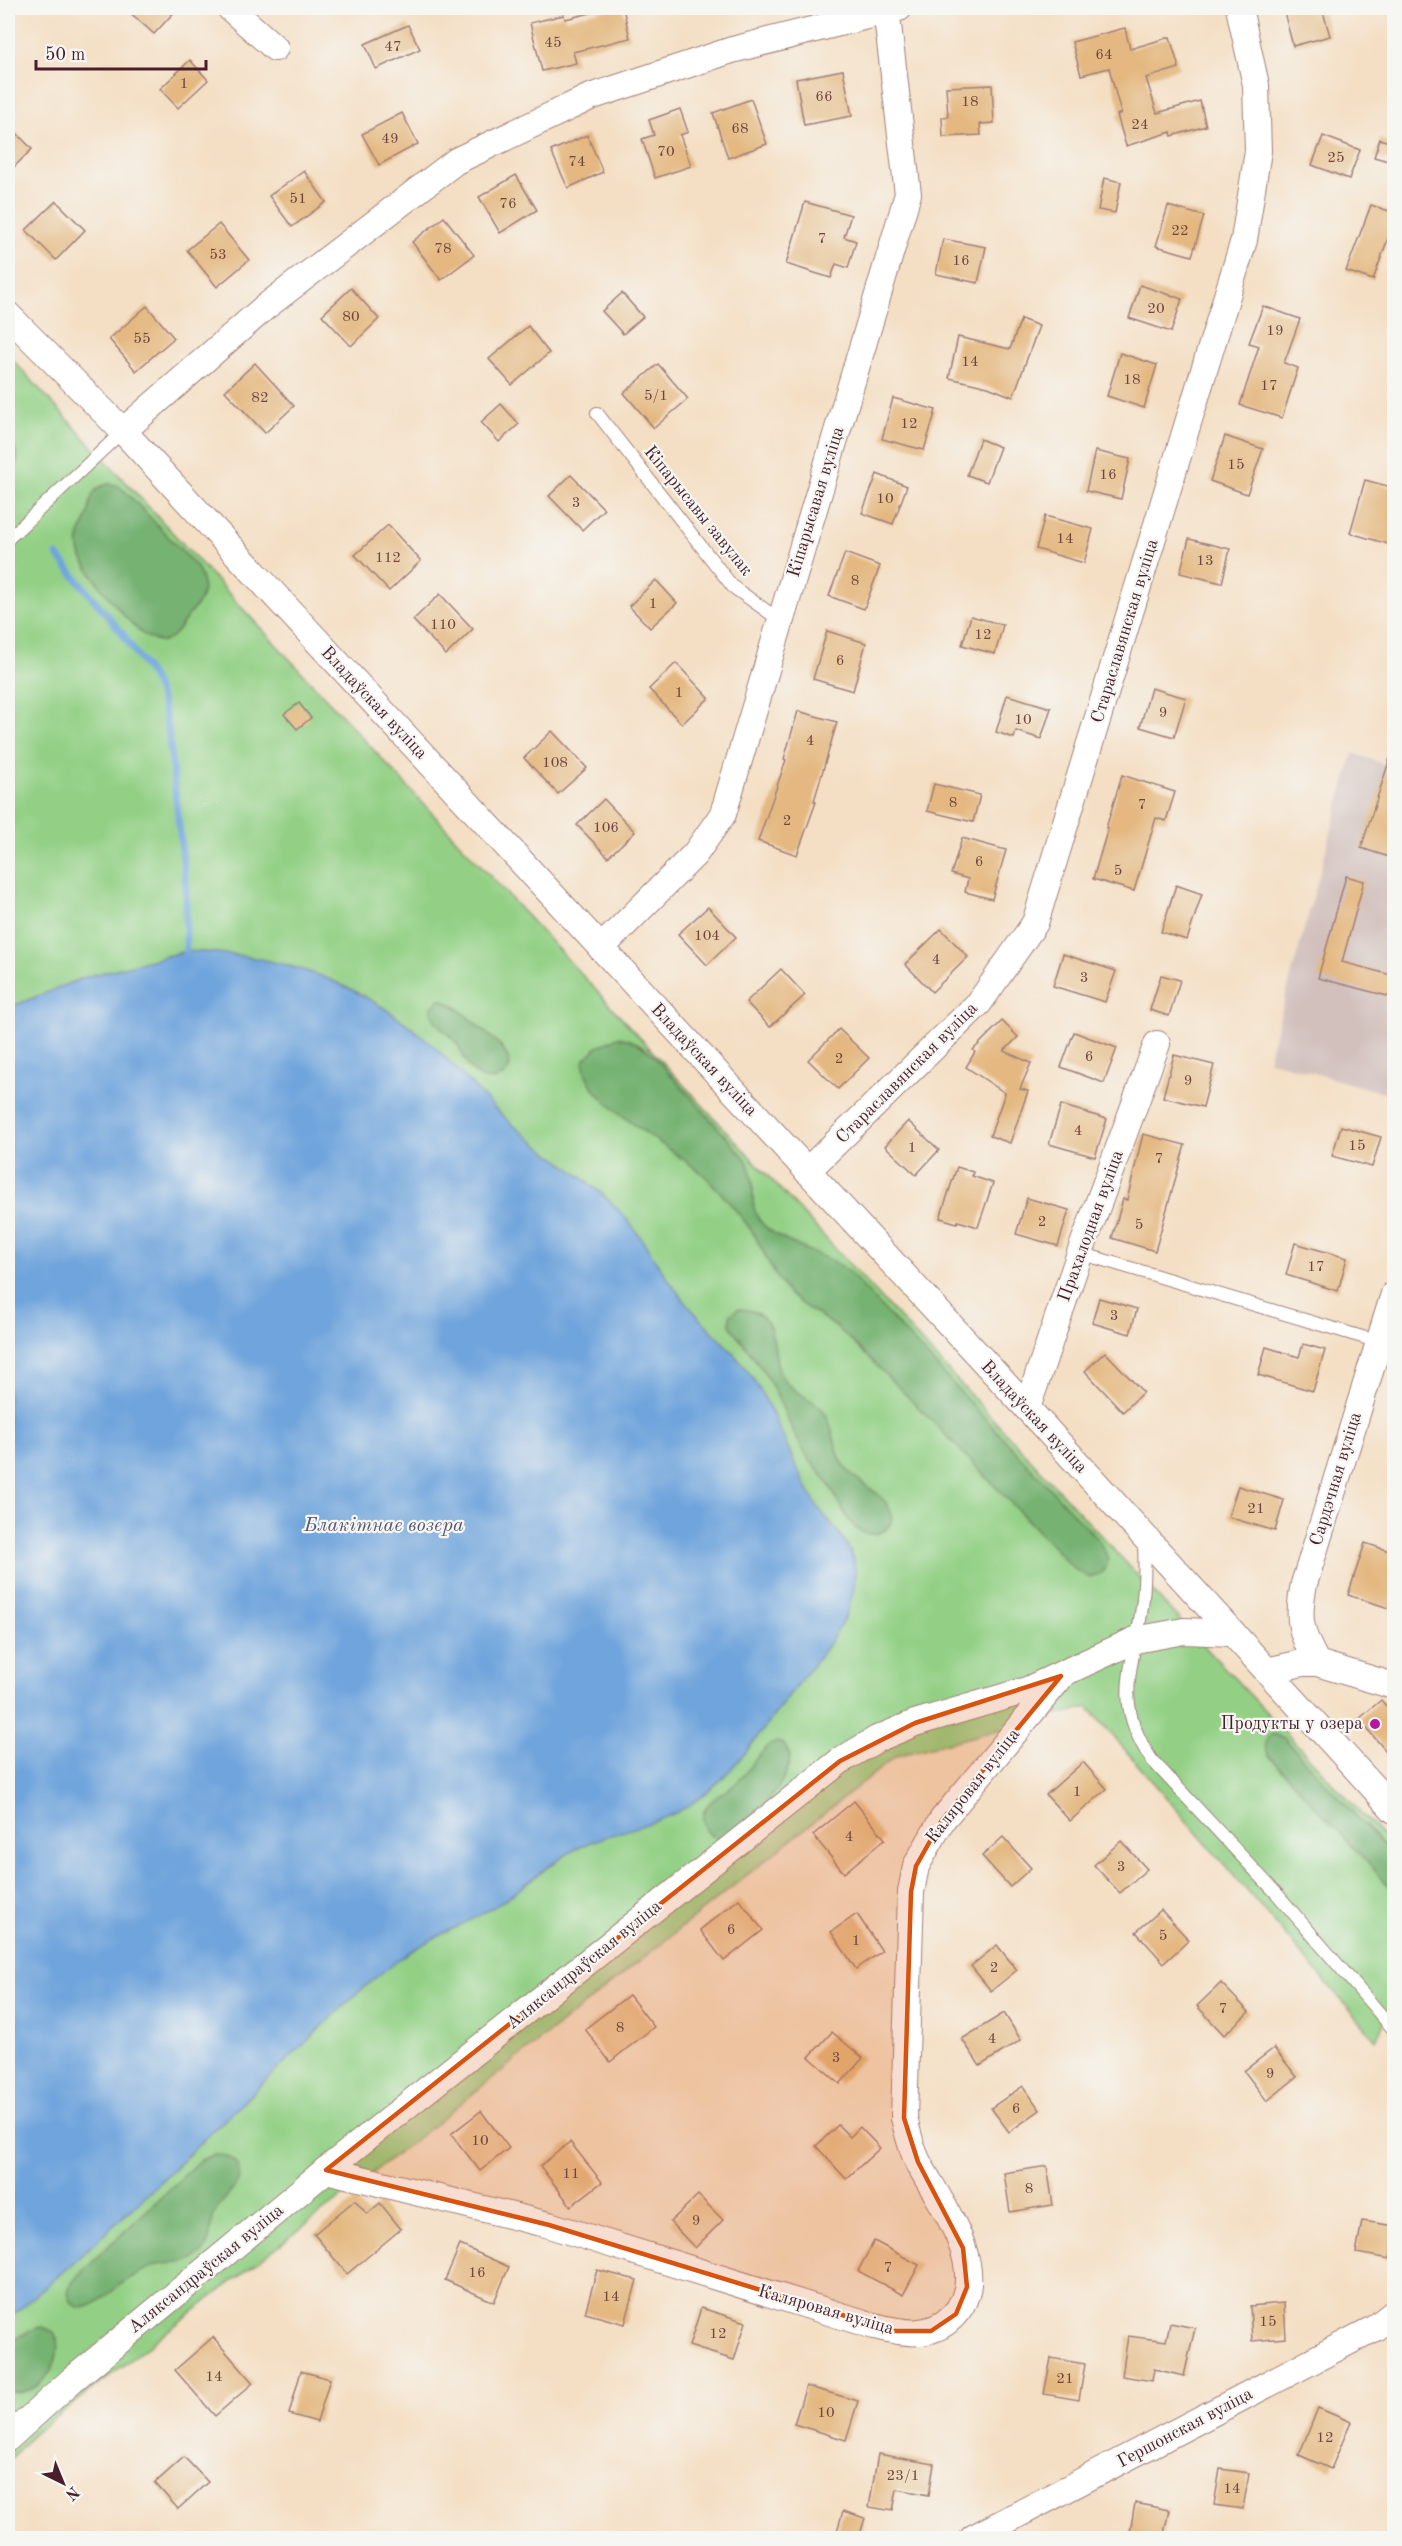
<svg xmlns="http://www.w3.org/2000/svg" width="1402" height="2546" viewBox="0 0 1402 2546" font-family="'Old Standard TT',serif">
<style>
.industrial{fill:#d1c0bc}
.green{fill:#93d085;stroke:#6e7858;stroke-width:1.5}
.forest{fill:#76b272;stroke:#60684e;stroke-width:1.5}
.water{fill:#6fa4dc;stroke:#5c6284;stroke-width:1.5}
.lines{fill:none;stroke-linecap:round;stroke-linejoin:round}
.stream{stroke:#6fa4dc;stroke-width:7}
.building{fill:#e4b880}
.lane-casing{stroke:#9f7f78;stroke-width:14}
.street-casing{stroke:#9f7f78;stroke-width:28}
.lane{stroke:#fff;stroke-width:12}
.street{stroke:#fff;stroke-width:26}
.marked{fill:#d8530f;fill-opacity:0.2;stroke:#d8530f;stroke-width:4.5;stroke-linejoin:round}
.poi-dot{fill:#b5179e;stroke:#f6f6f2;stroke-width:2}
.labels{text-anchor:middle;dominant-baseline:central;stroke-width:4.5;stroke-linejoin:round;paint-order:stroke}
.number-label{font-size:15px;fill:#704540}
.street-label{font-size:18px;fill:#4a1f2b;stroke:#f6f6f2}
.poi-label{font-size:18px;fill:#4a1f2b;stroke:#f6f6f2;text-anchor:end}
.water-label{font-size:20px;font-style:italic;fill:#595472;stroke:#f6f6f2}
</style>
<rect width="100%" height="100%" fill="#f6f6f2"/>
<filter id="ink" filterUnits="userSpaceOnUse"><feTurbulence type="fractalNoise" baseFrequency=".0167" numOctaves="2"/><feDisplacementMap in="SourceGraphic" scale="12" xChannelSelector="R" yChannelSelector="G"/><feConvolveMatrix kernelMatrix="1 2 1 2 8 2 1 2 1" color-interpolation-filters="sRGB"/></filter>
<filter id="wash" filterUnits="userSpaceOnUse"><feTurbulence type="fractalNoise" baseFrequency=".008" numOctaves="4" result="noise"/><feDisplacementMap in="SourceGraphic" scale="24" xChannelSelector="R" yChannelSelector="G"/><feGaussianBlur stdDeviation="1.35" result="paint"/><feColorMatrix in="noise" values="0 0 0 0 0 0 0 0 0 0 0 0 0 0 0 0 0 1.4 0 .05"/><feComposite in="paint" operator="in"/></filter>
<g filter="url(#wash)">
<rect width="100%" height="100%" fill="#f4dfc4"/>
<path class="industrial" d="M1353,753L1394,768V1096L1268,1060Z"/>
<path class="green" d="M8,355L1141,1579L1394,1848V2001L1376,2040L1088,1707L896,1756L381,2167L31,2436L8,2462Z"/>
<g class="forest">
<path d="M8,438C18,451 23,464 8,474Z"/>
<path d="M108,484L117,485L127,493L196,566C206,583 206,596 192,611C184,619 176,638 164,641C157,642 148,638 143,634C128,623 83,568 79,550C76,536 86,524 89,511C91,497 93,487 108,484Z"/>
<path d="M440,999L455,1006L500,1045L509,1059L510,1067C500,1086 480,1082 469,1067C464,1060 462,1052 458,1045C449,1032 432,1026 431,1008Z"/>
<path d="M618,1037C633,1039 642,1045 653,1055L746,1159C750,1168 753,1176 753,1186C753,1195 752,1205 756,1214C767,1241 822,1252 846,1269L1099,1541L1109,1559L1103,1572L1090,1578L1074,1569C998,1489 922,1409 843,1333C827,1318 806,1310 791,1296C773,1277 765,1252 751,1230C738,1212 722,1194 707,1178C679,1150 578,1101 584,1060L597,1047Z"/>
<path d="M738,1309C787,1311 766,1357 785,1381C797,1398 820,1398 828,1419C835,1436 835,1454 847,1470C859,1484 883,1492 890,1510C899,1529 870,1545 853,1525C841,1511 836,1494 825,1479C818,1469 809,1461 803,1450C789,1427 781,1400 767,1377C756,1359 742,1343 730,1325V1315Z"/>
<path d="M1272,1734L1284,1738L1394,1857V1889L1388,1885L1269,1756C1264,1747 1263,1740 1272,1734Z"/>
<path d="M777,1742L784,1744L790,1756C788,1786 762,1807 740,1825C735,1828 730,1834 725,1836C707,1844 698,1820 706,1807C713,1797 726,1792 735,1784C751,1771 757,1749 777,1742Z"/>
<path d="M213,2155C221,2155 228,2155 234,2161C251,2181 224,2195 216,2211C207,2227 214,2245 198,2256C186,2265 171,2262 158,2265C145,2269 133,2276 121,2284C110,2292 79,2324 69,2297C65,2288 77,2277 83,2270L189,2171L201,2160Z"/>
<path d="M41,2327L54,2332C68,2359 38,2401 8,2391V2342L34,2329Z"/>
</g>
<path class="water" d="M186,951C283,954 364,982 437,1049C462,1073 485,1101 512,1124C555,1161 606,1187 639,1235C655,1259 669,1283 688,1305C708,1329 733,1349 751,1376C777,1414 790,1460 813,1499C826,1523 854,1541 855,1571C856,1585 852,1598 847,1612C835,1640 812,1666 793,1690C767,1724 743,1760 712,1788C668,1828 627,1824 578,1848C550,1862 526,1886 500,1903C471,1923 436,1934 407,1954C360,1986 321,2029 280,2067C190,2152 103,2240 8,2319V1008L85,977Z"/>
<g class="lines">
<path class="stream" d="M57,555L122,633L153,679L161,699L168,729L186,887V951"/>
</g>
<g id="blocks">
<g class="building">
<path d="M125,8H178L154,34Z"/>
<path d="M612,8H623L630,38L573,52L576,63L542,71L530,23L564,15L565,19Z"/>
<path d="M1283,8H1322L1330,36L1293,46Z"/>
<path d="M408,25L420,49L376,69L365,44Z"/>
<path d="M1125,28L1130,49L1170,37L1179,68L1146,78L1157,113L1200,101L1206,126L1172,136L1171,132L1126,146L1117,115L1121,113L1109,68L1081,75L1072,42Z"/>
<path d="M190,60L208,80L178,108L160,89Z"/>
<path d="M843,70L852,116L804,125L796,79Z"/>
<path d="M992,85L994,123L980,124L981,135L943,137L942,117H948L946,87Z"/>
<path d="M751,99L767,144L728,158L713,113Z"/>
<path d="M680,109L688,132L680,135L691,166L655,178L642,139L654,135L649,120Z"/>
<path d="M402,113L418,144L379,165L362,134Z"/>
<path d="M8,124L32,149L8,173Z"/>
<path d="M587,135L603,172L568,188L551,151Z"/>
<path d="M1323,136L1360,150L1349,179L1312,165Z"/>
<path d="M1380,139L1395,144V163L1374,157Z"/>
<path d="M304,171L326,202L292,227L269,196Z"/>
<path d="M516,175L537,210L500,233L479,197Z"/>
<path d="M1104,178L1121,182L1115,213L1098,210Z"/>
<path d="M56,201L85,230L56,260L26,230Z"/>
<path d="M805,202L851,215L844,237L856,241L848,268L836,264L831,278L786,264Z"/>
<path d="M1371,205L1395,213V219L1373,280L1346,271Z"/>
<path d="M1168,206L1204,216L1192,256L1156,246Z"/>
<path d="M444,217L474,255L441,280L412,242Z"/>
<path d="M219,224L249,260L217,287L187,250Z"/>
<path d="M943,239L986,247L978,283L936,274Z"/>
<path d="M1140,285L1182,299L1171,332L1129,318Z"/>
<path d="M351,288L379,319L351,346L322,315Z"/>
<path d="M622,293L643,317L623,334L602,311Z"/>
<path d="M147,306L174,338L136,371L109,339Z"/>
<path d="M1263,306L1300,319L1284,363L1298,368L1282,418L1240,405L1259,346L1249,343Z"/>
<path d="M1021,319L1039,326L1013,397L988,387L949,378L958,337L1010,349Z"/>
<path d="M528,326L549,353L512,385L489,359Z"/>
<path d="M1120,353L1157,365L1144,408L1107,396Z"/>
<path d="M255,363L294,406L265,433L225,391Z"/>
<path d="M658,364L688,399L654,428L624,393Z"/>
<path d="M893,398L936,410L924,450L882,439Z"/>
<path d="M501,404L519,424L499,442L481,422Z"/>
<path d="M1225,436L1263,449L1247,494L1210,481Z"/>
<path d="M980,439L1000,447L987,482L967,475Z"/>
<path d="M1095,451L1130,459L1121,499L1086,491Z"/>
<path d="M877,474L907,486L893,524L862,513Z"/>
<path d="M571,475L604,509L582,530L549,496Z"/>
<path d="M1365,480L1395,488V546L1350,533Z"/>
<path d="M1045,516L1093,529L1084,563L1036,549Z"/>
<path d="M388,525L421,561L389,591L355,555Z"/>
<path d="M1189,539L1230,549L1222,583L1180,573Z"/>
<path d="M845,553L880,566L864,609L829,596Z"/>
<path d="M656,580L677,603L650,628L629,606Z"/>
<path d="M440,594L473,629L446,655L413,620Z"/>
<path d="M971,616L1003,625L995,654L962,645Z"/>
<path d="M827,631L866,643L853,691L813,679Z"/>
<path d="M676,663L709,698L682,724L649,689Z"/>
<path d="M1151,688L1186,698L1174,737L1140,727Z"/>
<path d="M1007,695L1051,708L1041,739L1016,731L1014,738L996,732Z"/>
<path d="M299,703L311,718L297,729L284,714Z"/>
<path d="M798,711L837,722L814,801L816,802L797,855L758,841L786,760L784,759Z"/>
<path d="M552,731L587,768L558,794L524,758Z"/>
<path d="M1391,755L1395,756V859L1361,848Z"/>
<path d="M1122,775L1175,792L1166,821L1156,818L1134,891L1093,879L1108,828H1106Z"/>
<path d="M934,784L980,795L973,822L927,811Z"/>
<path d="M604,799L635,832L608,857L577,825Z"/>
<path d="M962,838L1006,850L992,899L965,892L968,879L951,874Z"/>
<path d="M1346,876L1364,881L1342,962L1395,976V998L1318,978Z"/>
<path d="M1176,885L1202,894L1187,940L1161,932Z"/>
<path d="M708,907L736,937L707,965L678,934Z"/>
<path d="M941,929L968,957L932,992L905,964Z"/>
<path d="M1063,954L1116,971L1105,1002L1053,986Z"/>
<path d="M781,969L805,995L770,1027L746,1002Z"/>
<path d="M1161,975L1180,980L1169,1016L1150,1010Z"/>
<path d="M1002,1021L1018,1037L1004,1051L1031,1063L1020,1089L1028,1091L1010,1143L990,1136L1005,1093L966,1067L975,1052L973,1050Z"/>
<path d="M839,1029L869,1058L838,1089L808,1060Z"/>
<path d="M1074,1032L1117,1048L1104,1083L1061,1067Z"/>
<path d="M1174,1055L1214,1065L1203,1107L1163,1097Z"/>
<path d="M1061,1105L1107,1119L1095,1157L1049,1144Z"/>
<path d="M908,1121L939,1150L916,1175L885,1146Z"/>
<path d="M1341,1126L1381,1137L1372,1167L1332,1156Z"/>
<path d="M1143,1134L1185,1145L1155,1251L1112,1238L1123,1199L1127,1200Z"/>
<path d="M957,1167L973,1172L972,1176L993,1183L978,1227L958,1221L957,1223L940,1218Z"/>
<path d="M1027,1198L1069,1210L1058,1246L1016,1234Z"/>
<path d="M1295,1243L1347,1258L1338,1291L1286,1275Z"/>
<path d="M1099,1298L1137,1309L1130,1334L1092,1323Z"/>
<path d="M1303,1344L1325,1350L1313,1391L1258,1375L1266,1347L1299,1357Z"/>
<path d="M1105,1352L1143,1392L1123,1412L1085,1371Z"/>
<path d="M1238,1486L1284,1500L1275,1531L1228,1517Z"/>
<path d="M1365,1543L1395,1553V1610L1348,1595Z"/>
<path d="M1381,1700L1395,1716V1762L1359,1719Z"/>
<path d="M1083,1762L1107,1789L1070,1821L1046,1795Z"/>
<path d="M854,1801L885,1839L844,1873L813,1835Z"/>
<path d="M1003,1837L1031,1868L1010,1887L982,1856Z"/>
<path d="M1121,1841L1147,1869L1120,1893L1094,1865Z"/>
<path d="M739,1899L763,1930L724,1961L700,1930Z"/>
<path d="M1161,1910L1189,1940L1164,1963L1136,1932Z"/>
<path d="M857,1914L882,1951L856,1969L831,1932Z"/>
<path d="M997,1945L1017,1970L991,1991L971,1966Z"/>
<path d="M1221,1983L1249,2012L1224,2035L1197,2006Z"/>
<path d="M629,1995L654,2027L610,2062L585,2029Z"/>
<path d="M1004,2013L1021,2040L980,2066L962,2039Z"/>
<path d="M832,2032L863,2058L840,2084L809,2057Z"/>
<path d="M1274,2048L1297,2077L1267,2101L1244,2071Z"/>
<path d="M1023,2086L1040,2110L1009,2132L991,2108Z"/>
<path d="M481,2111L509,2148L480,2171L451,2134Z"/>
<path d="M838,2125L850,2137L860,2127L880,2148L846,2179L816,2146Z"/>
<path d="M570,2142L602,2182L571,2206L540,2166Z"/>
<path d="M1047,2166L1053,2205L1010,2212L1004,2173Z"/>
<path d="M698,2195L723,2220L695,2248L670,2222Z"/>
<path d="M355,2200L367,2214L380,2203L401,2229L347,2274L314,2234Z"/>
<path d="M1362,2221L1395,2226L1390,2259L1356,2253Z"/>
<path d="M874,2241L919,2265L903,2295L858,2271Z"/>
<path d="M460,2245L509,2267L494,2302L445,2280Z"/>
<path d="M597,2270L637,2280L625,2324L585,2313Z"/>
<path d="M1284,2303L1286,2338L1252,2341L1250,2306Z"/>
<path d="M701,2308L746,2322L734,2360L689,2346Z"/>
<path d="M1170,2323L1195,2328L1184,2376L1154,2369L1152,2381L1122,2376L1128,2336L1166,2341Z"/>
<path d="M213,2337L253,2383L215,2416L175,2370Z"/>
<path d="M1051,2358L1085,2364L1079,2400L1044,2394Z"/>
<path d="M301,2371L330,2379L317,2422L289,2414Z"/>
<path d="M806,2386L858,2401L846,2440L794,2424Z"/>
<path d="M1318,2408L1351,2422L1331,2469L1299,2455Z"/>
<path d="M878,2454L934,2464L929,2495L897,2489L893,2511L869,2507Z"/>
<path d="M184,2457L208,2482L178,2509L155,2483Z"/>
<path d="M1220,2469L1249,2473L1243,2509L1214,2505Z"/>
<path d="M1135,2503L1169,2510L1163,2538H1129Z"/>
<path d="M843,2511L865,2518L859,2538H835Z"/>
</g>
</g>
</g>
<g filter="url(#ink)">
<use href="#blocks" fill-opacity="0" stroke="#9f7f78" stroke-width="1.5"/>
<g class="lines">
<g class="lane-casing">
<g id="lane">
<path d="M597,413L733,587L781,621"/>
<path d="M8,539L123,431"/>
<path d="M1080,1253L1379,1342"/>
<path d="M1144,1541C1145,1565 1145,1590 1141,1614C1131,1674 1114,1703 1151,1759L1277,1894L1394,2030"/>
</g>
</g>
<g class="street-casing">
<g id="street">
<path d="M230,8L275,48"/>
<path d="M8,315L123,431L1027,1408L1394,1810"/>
<path d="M123,431L264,308L456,161L590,97L732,50L899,8"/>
<path d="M601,948L695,854L723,814L908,194L886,8"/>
<path d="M807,1171L979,1003L1035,923L1244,240L1258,151L1256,85L1239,8"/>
<path d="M1027,1408L1080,1253L1157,1044"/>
<path d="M1317,1663C1300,1633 1297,1618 1304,1584L1394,1294"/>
<path d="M1267,1671L1302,1663H1317L1394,1686"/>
<path d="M326,2170L549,2225L874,2326C902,2333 930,2339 952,2317C996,2274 939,2202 918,2162C911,2148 908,2134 904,2118L911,1892L916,1866L942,1820L1059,1679"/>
<path d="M8,2438L72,2380L326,2170L840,1761L877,1739L915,1723L1027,1690L1135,1640L1184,1631L1233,1633"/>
<path d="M973,2538L1375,2328L1394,2313"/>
</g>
</g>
<use href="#lane" class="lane"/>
<use href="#street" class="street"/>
</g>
</g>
<path class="marked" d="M1061,1676L942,1820L916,1866L911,1892L904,2118L918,2162L963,2248L967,2287L956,2314L931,2331H894L549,2225L326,2170L840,1761L915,1723Z"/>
<circle class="poi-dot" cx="1375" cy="1724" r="6"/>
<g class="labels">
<g class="number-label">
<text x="553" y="43">45</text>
<text x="393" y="47">47</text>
<text x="1104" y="55">64</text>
<text x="184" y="84">1</text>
<text x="824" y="97">66</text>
<text x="970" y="102">18</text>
<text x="1140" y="125">24</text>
<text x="740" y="129">68</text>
<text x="390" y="139">49</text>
<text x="666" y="152">70</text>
<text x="1336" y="158">25</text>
<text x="577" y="162">74</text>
<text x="298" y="199">51</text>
<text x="508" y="204">76</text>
<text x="1180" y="231">22</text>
<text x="822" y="239">7</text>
<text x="443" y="249">78</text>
<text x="218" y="255">53</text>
<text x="961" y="261">16</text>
<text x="1156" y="309">20</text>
<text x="351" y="317">80</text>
<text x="1275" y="331">19</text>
<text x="142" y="339">55</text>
<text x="970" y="362">14</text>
<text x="1132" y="380">18</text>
<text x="1269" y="386">17</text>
<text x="656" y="396">5/1</text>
<text x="260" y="398">82</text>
<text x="909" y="424">12</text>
<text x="1236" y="465">15</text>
<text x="1108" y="475">16</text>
<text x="885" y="499">10</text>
<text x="576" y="503">3</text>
<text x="1065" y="539">14</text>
<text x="388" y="558">112</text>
<text x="1205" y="561">13</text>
<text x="855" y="581">8</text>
<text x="653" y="604">1</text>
<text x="443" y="625">110</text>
<text x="983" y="635">12</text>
<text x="840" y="661">6</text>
<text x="679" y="693">1</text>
<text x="1163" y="713">9</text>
<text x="1023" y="720">10</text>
<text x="810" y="741">4</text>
<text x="555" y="763">108</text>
<text x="953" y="803">8</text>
<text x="1142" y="805">7</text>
<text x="787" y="821">2</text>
<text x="606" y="828">106</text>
<text x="979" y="862">6</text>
<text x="1118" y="871">5</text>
<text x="707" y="936">104</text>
<text x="936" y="960">4</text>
<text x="1084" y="978">3</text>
<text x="1089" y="1057">6</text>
<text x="839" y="1059">2</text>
<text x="1188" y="1081">9</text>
<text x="1078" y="1131">4</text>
<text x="1357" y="1146">15</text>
<text x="912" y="1148">1</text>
<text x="1159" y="1159">7</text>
<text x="1042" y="1222">2</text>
<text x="1139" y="1225">5</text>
<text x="1316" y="1267">17</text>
<text x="1114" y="1316">3</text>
<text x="1256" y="1509">21</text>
<text x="1077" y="1792">1</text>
<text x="849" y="1837">4</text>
<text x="1121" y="1867">3</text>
<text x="731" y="1930">6</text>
<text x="1163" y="1936">5</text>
<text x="856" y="1941">1</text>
<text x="994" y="1968">2</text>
<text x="1223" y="2009">7</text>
<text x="620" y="2028">8</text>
<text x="992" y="2039">4</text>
<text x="836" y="2058">3</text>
<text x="1270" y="2074">9</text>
<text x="1016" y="2109">6</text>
<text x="480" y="2141">10</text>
<text x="571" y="2174">11</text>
<text x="1029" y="2189">8</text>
<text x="696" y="2221">9</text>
<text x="888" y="2268">7</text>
<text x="477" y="2273">16</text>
<text x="611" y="2297">14</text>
<text x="1268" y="2322">15</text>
<text x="718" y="2334">12</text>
<text x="214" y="2377">14</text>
<text x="1065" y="2379">21</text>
<text x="826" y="2413">10</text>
<text x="1325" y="2438">12</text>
<text x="903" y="2476">23/1</text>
<text x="1232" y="2489">14</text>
</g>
<g class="street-label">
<text transform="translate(816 502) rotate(-73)">Кіпарысавая вуліца</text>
<text transform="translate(698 511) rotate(51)">Кіпарысавы завулак</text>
<text transform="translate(1125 631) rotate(-73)">Стараславянская вуліца</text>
<text transform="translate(374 703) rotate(47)">Владаўская вуліца</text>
<text transform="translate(704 1060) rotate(47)">Владаўская вуліца</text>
<text transform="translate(907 1073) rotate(-45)">Стараславянская вуліца</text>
<text transform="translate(1091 1226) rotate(-70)">Прахалодная вуліца</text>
<text transform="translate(1034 1417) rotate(47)">Владаўская вуліца</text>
<text transform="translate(1336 1479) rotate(-73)">Сардэчная вуліца</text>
<text transform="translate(973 1786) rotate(-52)">Каляровая вуліца</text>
<text transform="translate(584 1965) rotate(-39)">Аляксандраўская вуліца</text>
<text transform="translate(206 2269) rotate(-39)">Аляксандраўская вуліца</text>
<text transform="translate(826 2310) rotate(16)">Каляровая вуліца</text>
<text transform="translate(1185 2428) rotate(-28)">Гершонская вуліца</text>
</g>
<g class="poi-label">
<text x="1363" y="1724">Продукты у озера</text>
</g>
<g class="water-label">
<text x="384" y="1526">Блакітнае возера</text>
</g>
</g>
<rect width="1402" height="2546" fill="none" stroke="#f6f6f2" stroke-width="30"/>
<g transform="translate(63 2483) rotate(137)" stroke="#f6f6f2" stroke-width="4.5" paint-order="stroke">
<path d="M0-4.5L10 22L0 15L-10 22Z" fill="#4a1f2b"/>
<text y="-9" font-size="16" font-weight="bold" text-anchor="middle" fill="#4a1f2b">N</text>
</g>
<path d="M36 60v9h170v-9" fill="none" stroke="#4a1f2b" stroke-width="3"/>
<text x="45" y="60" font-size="18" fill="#4a1f2b" stroke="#f6f6f2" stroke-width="4.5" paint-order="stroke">50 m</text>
</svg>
